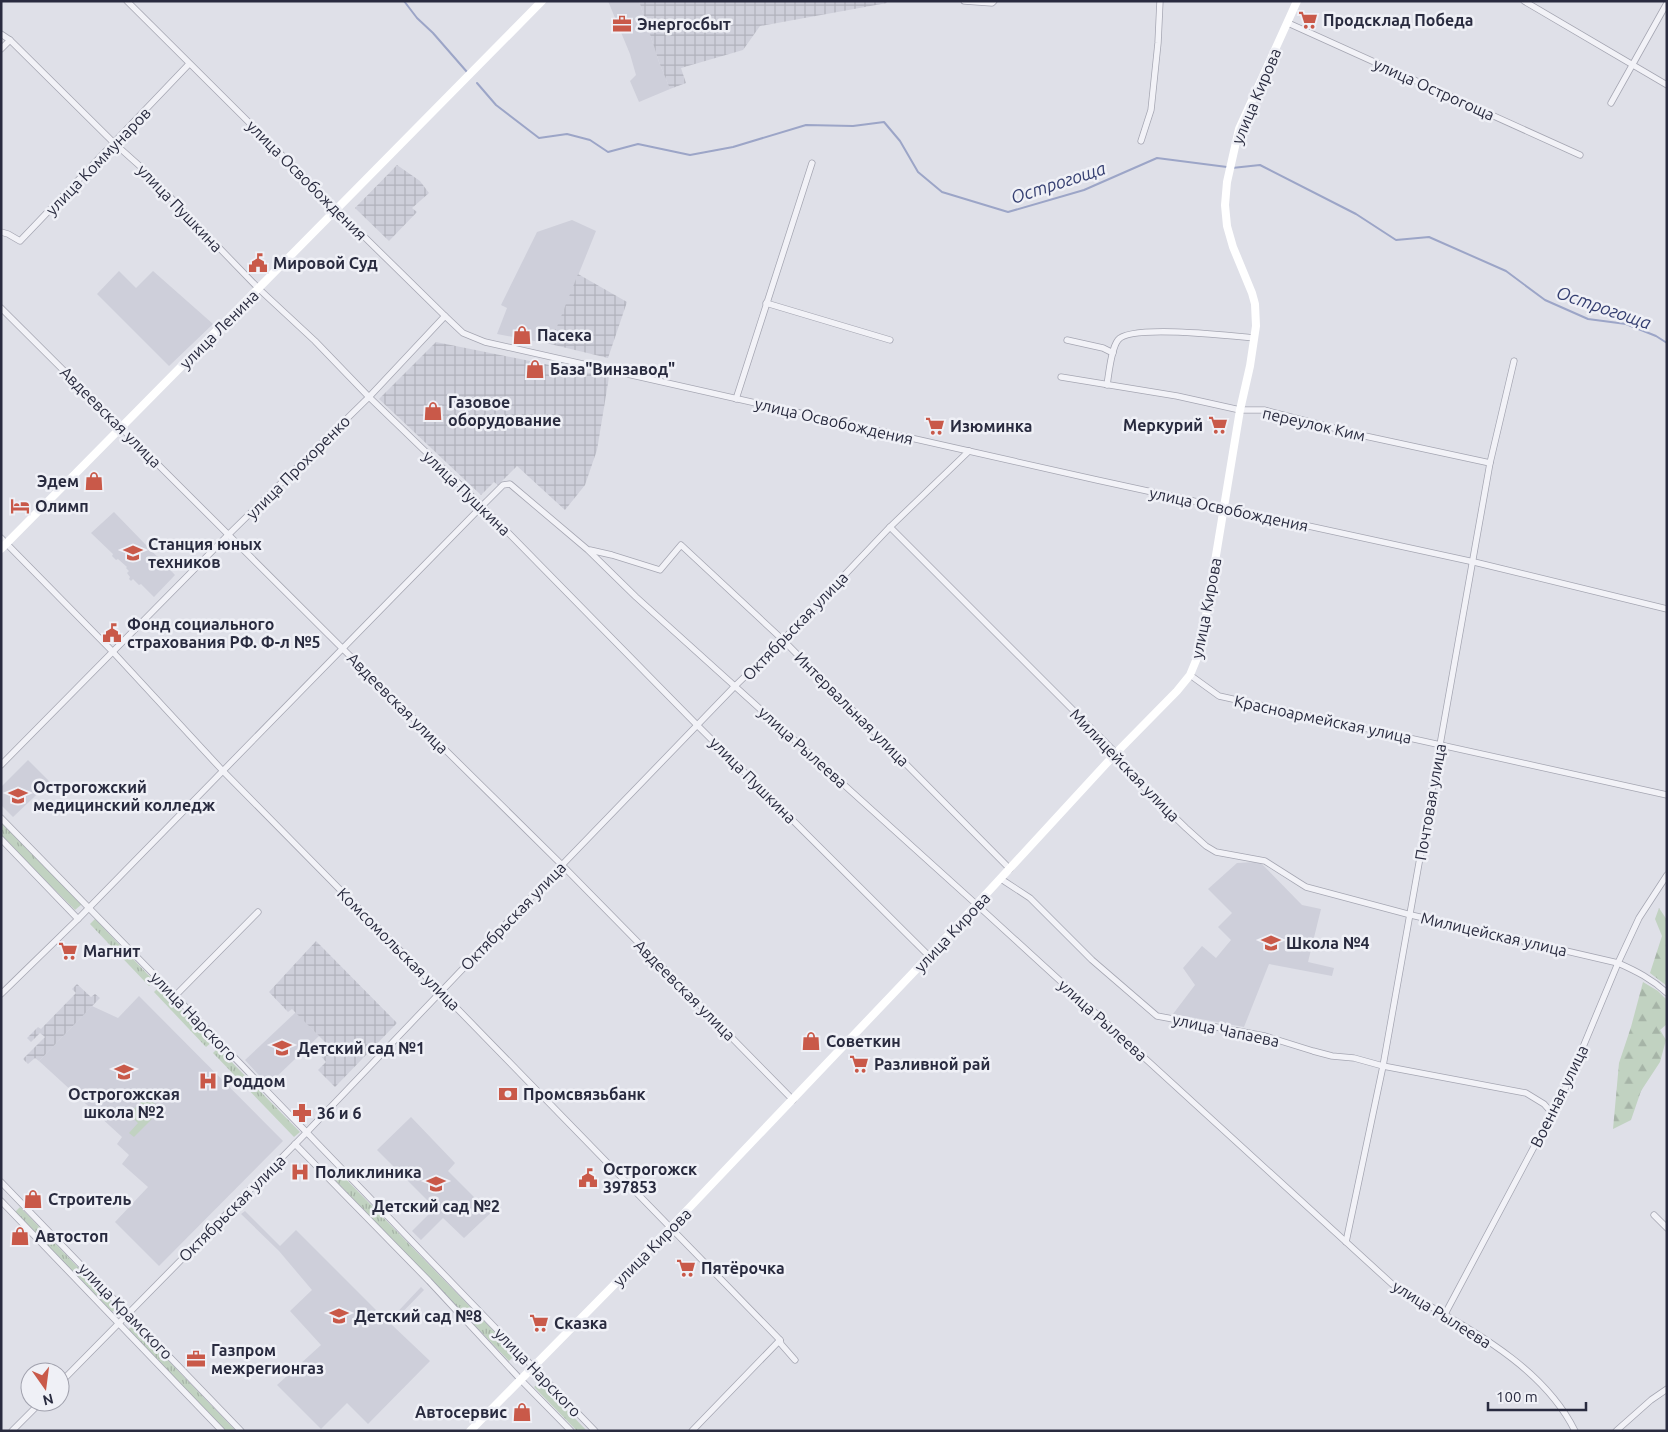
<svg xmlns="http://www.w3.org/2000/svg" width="1668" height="1432" viewBox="0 0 1668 1432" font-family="Ubuntu,sans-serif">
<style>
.built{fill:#cecfda}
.industrial{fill:url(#industrial-grid)}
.grass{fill:url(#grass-tufts)}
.forest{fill:url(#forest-firs)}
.pitch{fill:#c1d2c1}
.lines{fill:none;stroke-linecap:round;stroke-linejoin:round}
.stream{stroke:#9ca5c7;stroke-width:2}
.street-casing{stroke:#a5a6b2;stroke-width:7}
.street{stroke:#f2f2f7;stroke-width:5.5}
.secondary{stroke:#fff;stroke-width:8}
.labels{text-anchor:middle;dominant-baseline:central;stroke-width:5;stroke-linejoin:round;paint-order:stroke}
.poi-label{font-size:16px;font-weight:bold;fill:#292b3f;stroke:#eff0f6;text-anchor:start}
.street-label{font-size:16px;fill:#292b3f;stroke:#eff0f6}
.water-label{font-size:18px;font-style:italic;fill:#353f71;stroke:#eff0f6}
</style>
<defs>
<pattern id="industrial-grid" width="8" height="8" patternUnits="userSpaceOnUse" patternTransform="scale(1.25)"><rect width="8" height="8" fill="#cecfda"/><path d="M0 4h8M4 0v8" fill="none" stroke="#b1b2bc"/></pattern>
<pattern id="grass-tufts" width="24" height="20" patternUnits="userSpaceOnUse" patternTransform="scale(1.25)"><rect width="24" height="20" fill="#c1d2c1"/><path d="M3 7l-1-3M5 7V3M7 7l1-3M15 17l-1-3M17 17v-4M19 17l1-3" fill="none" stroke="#a6b4a7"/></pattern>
<pattern id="forest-firs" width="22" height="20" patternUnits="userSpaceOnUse" patternTransform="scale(1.25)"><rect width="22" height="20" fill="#c1d2c1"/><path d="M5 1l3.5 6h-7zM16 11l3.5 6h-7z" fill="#a6b4a7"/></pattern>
</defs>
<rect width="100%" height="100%" fill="#dfe0e8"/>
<g class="built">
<path d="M608,1H639L659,62L670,89L639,102L630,81L636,75L630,54Z"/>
<path d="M572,220L596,231L556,330H554L550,344L497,334L507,308L501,305L537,232Z"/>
<path d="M119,271L136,288L153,271L213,324L169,366L97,294Z"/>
<path d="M114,512L175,575L154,597L141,584L139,585L133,579L131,581L129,579L130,577L127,573L129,571L126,568L127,567L118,559L116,560L112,556L113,554L91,533Z"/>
<path d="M28,760L50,782L13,817L1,805V787Z"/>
<path d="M1255,862L1261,863L1302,905L1321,909L1308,962L1334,968L1332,976L1269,964L1244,1027L1173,1014L1195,985L1183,968L1202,946L1216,958L1231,940L1218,927L1232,913L1208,889L1237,863Z"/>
<path d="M139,996L283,1141L159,1266L115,1222L148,1187L122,1164L129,1155L117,1144L122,1137L39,1061L92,1006L118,1018Z"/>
<path d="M296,1012L319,1036L268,1085L245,1060Z"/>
<path d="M411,1117L455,1163L448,1171L478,1201L489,1198L497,1207L464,1238L443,1218L421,1240L412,1231L435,1208L377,1150Z"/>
<path d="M245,1211L280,1246L296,1230L388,1322L421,1287L424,1290L391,1324L430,1361L368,1424L347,1403L321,1429L277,1385L321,1345L290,1311L312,1290L279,1251L241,1214Z"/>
</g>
<g class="industrial">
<path d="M639,1H887V3L760,26L743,50L681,68L686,83L670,89L659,62Z"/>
<path d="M397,165L420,181L429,193L412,208L417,212L389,241L355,208Z"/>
<path d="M578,274L627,302L608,358L550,344L554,330L556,329Z"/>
<path d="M436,342L609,377L597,450L585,485L565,510L517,466L498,485L494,482L481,495L379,399Z"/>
<path d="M316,941L397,1023L335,1087L318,1070L326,1062L318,1053L327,1044L292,1009L288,1012L269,992Z"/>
<path d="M77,984L91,997L95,994L100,998L39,1061L35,1058L28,1064L23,1059L45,1037L40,1033L31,1042L27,1038L38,1027L41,1029L76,993L72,989Z"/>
</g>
<g class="grass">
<path d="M1,821L82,904L75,910L1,836Z"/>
<path d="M95,919L154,981L149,986L90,924Z"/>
<path d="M159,987L212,1042L206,1047L154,992Z"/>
<path d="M218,1048L300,1132L294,1137L213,1053Z"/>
<path d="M339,1172L516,1354L509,1361L333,1178Z"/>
<path d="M20,1207L117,1308L112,1312L15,1212Z"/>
<path d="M133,1324L236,1431H226L128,1330Z"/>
<path d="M540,1382L587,1431H577L534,1387Z"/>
</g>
<g class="forest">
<path d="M1659,908L1667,920V986L1650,973L1662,936L1655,919Z"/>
<path d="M1643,982L1658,991L1667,1000V1024L1660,1030L1666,1040L1660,1062L1641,1091L1631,1120L1613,1129L1619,1063L1631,1027Z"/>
</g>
<path class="pitch" d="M147,1096L161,1110L134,1137L129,1133L138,1123L129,1114Z"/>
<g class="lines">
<g class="stream">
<path d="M404,1L417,18L433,33L467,72"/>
<path d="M477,83L496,105L539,138L567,134L590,140L608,152L638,144L690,155L733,147L806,125L853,126L884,122L900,141L918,172L942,192L1008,212L1084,190L1157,158L1227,167"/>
<path d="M1232,168L1260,165L1356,214L1396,240L1429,237L1506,271L1545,300L1588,319L1626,324L1656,336L1667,343"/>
</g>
<g class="street-casing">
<g id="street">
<path d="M127,1L336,209L445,316L463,333L485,342L1097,480L1474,562L1667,609"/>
<path d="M964,1L992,3L994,1"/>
<path d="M1524,1L1667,85"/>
<path d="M1288,23L1580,155"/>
<path d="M1,34L10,40L114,143L142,168L259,289L315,341L369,397L482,506L697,725L929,956"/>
<path d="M1,49L10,40"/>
<path d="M1611,103L1667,3"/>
<path d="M1141,141L1151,110L1158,43L1160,1"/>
<path d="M1,232L8,234L20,241L189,64"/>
<path d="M766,303L890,340"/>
<path d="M1,308L343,649L562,865L793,1100"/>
<path d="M1067,340L1103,348L1113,353"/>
<path d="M1061,377L1177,396L1240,410H1264L1365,436L1490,463"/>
<path d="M1107,385C1109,373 1111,349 1118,340C1130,324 1233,336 1254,338"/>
<path d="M736,399L812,163"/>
<path d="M890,527L1116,753V760L1119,763L1186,828L1206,846L1216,852L1265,861L1306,887L1411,915L1618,963C1636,971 1652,979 1667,993"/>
<path d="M1,538L113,652L222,770L441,992L780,1340L781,1344L795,1360"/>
<path d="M590,550L612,555L660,570L681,545L783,640L1010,869"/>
<path d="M1190,675L1219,696L1667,795"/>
<path d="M1,765L228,535L369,397L445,316"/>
<path d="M1,818L175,996L595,1431"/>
<path d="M1,839L78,919"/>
<path d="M1001,879L1030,898L1092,960L1157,1016L1265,1036L1313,1051L1332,1056L1354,1058L1383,1066L1526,1093L1544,1104L1552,1113"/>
<path d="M1,994L78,919L482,506L503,485L510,484L588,550L636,597L976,904L1392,1284C1456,1323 1540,1360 1575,1431"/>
<path d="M175,996L258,912"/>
<path d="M295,1144L429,1281L520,1379L571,1431"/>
<path d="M1,1182L241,1431"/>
<path d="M1,1201L222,1431"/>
<path d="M1654,1215L1667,1228"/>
<path d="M1346,1242L1383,1066L1490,463L1514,361"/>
<path d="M1445,1314L1568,1083L1618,963L1639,918L1667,875"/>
<path d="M60,1383L306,1133L562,865L735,686L783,640L890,527L969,451"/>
<path d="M12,1431L41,1402"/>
<path d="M692,1431L780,1340"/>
<path d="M1616,1431L1651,1400L1667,1389"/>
</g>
</g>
<use href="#street" class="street"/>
<g class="secondary">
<path d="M1,549L542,1"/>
<path d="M470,1431L671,1227L929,956L1116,753L1177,691L1190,675L1197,658L1202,640L1240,410L1250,366L1256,326L1255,304L1252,293L1233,247L1227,226L1225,205L1227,182L1239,129L1297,1"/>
</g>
</g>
<defs>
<g id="supermarket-bare" transform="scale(1.5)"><path d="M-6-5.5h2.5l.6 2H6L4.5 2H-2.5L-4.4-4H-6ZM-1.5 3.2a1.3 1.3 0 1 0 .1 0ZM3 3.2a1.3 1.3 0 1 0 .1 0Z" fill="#c95949" stroke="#eff0f6" stroke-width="2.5" paint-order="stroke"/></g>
<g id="office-bare" transform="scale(1.5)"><path d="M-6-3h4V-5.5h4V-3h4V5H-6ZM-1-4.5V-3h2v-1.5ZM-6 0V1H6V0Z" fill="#c95949" stroke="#eff0f6" stroke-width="2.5" paint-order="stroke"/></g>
<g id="civic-bare" transform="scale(1.5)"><path d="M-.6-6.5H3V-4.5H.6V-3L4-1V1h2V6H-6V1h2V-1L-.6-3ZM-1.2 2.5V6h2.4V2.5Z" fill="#c95949" stroke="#eff0f6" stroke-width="2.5" paint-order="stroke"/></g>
<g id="shop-bare" transform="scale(1.5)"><path d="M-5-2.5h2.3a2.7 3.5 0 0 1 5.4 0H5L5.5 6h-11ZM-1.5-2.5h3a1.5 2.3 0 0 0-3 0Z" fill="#c95949" stroke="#eff0f6" stroke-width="2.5" paint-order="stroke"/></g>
<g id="hotel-bare" transform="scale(1.5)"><path d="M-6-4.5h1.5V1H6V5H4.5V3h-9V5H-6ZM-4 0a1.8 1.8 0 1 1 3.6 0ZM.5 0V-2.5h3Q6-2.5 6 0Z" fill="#c95949" stroke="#eff0f6" stroke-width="2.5" paint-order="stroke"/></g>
<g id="school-bare" transform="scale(1.5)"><path d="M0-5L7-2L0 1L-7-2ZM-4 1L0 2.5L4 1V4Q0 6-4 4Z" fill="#c95949" stroke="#eff0f6" stroke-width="2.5" paint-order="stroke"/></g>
<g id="university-bare" transform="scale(1.5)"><path d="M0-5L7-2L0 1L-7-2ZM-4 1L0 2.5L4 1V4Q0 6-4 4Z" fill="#c95949" stroke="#eff0f6" stroke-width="2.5" paint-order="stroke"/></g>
<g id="hospital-bare" transform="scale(1.5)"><path d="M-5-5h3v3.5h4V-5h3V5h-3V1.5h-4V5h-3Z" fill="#c95949" stroke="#eff0f6" stroke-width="2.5" paint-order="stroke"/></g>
<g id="bank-bare" transform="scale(1.5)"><path d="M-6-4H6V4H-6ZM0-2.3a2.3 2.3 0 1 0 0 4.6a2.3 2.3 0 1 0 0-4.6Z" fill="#c95949" stroke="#eff0f6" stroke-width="2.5" paint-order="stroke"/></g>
<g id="pharmacy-bare" transform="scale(1.5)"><path d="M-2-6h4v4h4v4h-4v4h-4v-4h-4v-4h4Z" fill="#c95949" stroke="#eff0f6" stroke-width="2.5" paint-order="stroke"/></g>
</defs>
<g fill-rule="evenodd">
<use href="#supermarket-bare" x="1308" y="20"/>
<use href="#office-bare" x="622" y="24"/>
<use href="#civic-bare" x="258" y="263"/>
<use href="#shop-bare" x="522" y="335"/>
<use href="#shop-bare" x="535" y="369"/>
<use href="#shop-bare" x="433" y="411"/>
<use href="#supermarket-bare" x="1218" y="425"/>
<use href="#supermarket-bare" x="935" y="426"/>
<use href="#shop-bare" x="94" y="481"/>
<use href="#hotel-bare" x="20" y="506"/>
<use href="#school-bare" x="133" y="553"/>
<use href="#civic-bare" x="112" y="633"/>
<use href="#university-bare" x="18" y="796"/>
<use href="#school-bare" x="1271" y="943"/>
<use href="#supermarket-bare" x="68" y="951"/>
<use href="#shop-bare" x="811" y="1041"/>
<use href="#school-bare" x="282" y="1048"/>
<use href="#supermarket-bare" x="859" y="1064"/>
<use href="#school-bare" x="124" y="1072"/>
<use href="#hospital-bare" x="208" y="1081"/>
<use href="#bank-bare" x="508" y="1094"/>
<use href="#pharmacy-bare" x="302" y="1113"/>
<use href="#hospital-bare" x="300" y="1172"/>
<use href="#civic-bare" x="588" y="1178"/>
<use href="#school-bare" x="436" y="1184"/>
<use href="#shop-bare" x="33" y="1199"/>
<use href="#shop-bare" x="20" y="1236"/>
<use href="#supermarket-bare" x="686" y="1268"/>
<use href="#school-bare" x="339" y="1316"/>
<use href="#supermarket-bare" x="539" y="1323"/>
<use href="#office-bare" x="196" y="1359"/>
<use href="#shop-bare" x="522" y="1412"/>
</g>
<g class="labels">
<g class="poi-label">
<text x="1323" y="20">Продсклад Победа</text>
<text x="637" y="24">Энергосбыт</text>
<text x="273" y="263">Мировой Суд</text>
<text x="537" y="335">Пасека</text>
<text x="550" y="369">База"Винзавод"</text>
<text x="448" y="402">Газовое<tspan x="448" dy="18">оборудование</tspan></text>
<text x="1203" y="425" text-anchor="end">Меркурий</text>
<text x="950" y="426">Изюминка</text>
<text x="79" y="481" text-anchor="end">Эдем</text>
<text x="35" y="506">Олимп</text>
<text x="148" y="544">Станция юных<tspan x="148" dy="18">техников</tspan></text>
<text x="127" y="624">Фонд социального<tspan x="127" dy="18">страхования РФ. Ф-л №5</tspan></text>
<text x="33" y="787">Острогожский<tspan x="33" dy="18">медицинский колледж</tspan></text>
<text x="1286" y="943">Школа №4</text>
<text x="83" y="951">Магнит</text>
<text x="826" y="1041">Советкин</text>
<text x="297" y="1048">Детский сад №1</text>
<text x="874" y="1064">Разливной рай</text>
<text x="223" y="1081">Роддом</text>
<text x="124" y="1094" text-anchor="middle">Острогожская<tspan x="124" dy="18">школа №2</tspan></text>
<text x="523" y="1094">Промсвязьбанк</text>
<text x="317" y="1113">36 и 6</text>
<text x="603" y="1169">Острогожск<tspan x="603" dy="18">397853</tspan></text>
<text x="315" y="1172">Поликлиника</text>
<text x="48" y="1199">Строитель</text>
<text x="436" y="1206" text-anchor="middle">Детский сад №2</text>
<text x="35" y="1236">Автостоп</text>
<text x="701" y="1268">Пятёрочка</text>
<text x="354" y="1316">Детский сад №8</text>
<text x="554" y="1323">Сказка</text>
<text x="211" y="1350">Газпром<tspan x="211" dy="18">межрегионгаз</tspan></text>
<text x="507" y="1412" text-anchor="end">Автосервис</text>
</g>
<g class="street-label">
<text transform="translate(1434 89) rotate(24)">улица Острогоща</text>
<text transform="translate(1256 96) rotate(-67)">улица Кирова</text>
<text transform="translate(98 161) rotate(-46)">улица Коммунаров</text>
<text transform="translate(307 180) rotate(45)">улица Освобождения</text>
<text transform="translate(180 208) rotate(46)">улица Пушкина</text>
<text transform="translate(219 329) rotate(-45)">улица Ленина</text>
<text transform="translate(111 417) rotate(45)">Авдеевская улица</text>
<text transform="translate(834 421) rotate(13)">улица Освобождения</text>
<text transform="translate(1314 424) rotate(13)">переулок Ким</text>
<text transform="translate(298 467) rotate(-45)">улица Прохоренко</text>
<text transform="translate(467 493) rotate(44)">улица Пушкина</text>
<text transform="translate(1229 509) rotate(12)">улица Освобождения</text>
<text transform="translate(1206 608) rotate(-79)">улица Кирова</text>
<text transform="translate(795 626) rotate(-46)">Октябрьская улица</text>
<text transform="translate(398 703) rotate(45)">Авдеевская улица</text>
<text transform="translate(852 709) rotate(45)">Интервальная улица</text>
<text transform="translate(1323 719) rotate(12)">Красноармейская улица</text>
<text transform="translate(803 747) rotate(42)">улица Рылеева</text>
<text transform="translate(1125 765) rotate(46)">Милицейская улица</text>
<text transform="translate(753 780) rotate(45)">улица Пушкина</text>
<text transform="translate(1430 802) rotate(-80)">Почтовая улица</text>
<text transform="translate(513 916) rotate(-46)">Октябрьская улица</text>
<text transform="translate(952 932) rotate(-47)">улица Кирова</text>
<text transform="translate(1494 934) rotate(13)">Милицейская улица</text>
<text transform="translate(399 949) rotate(45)">Комсомольская улица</text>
<text transform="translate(685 990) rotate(45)">Авдеевская улица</text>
<text transform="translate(194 1016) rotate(46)">улица Нарского</text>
<text transform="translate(1103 1020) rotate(42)">улица Рылеева</text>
<text transform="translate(1226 1030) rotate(12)">улица Чапаева</text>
<text transform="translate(1559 1096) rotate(-64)">Военная улица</text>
<text transform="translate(232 1208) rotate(-45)">Октябрьская улица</text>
<text transform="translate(652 1247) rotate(-45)">улица Кирова</text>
<text transform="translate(126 1311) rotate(46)">улица Крамского</text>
<text transform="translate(1442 1314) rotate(32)">улица Рылеева</text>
<text transform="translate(538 1372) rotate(46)">улица Нарского</text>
</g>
<g class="water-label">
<text transform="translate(1058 182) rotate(-18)">Острогоща</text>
<text transform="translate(1604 307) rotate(19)">Острогоща</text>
</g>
</g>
<rect width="1668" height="1432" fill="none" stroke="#292b3f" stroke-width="5"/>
<g transform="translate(45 1387) rotate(166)"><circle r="24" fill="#eff0f6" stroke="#a0a1ad"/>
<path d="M0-4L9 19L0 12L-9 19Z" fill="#c95949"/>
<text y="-8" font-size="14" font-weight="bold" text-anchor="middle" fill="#292b3f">N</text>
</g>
<path d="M1488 1402v8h98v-8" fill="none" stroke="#292b3f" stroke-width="2.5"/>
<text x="1496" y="1402" font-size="15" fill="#292b3f" stroke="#eff0f6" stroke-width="4" paint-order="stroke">100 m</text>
</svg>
